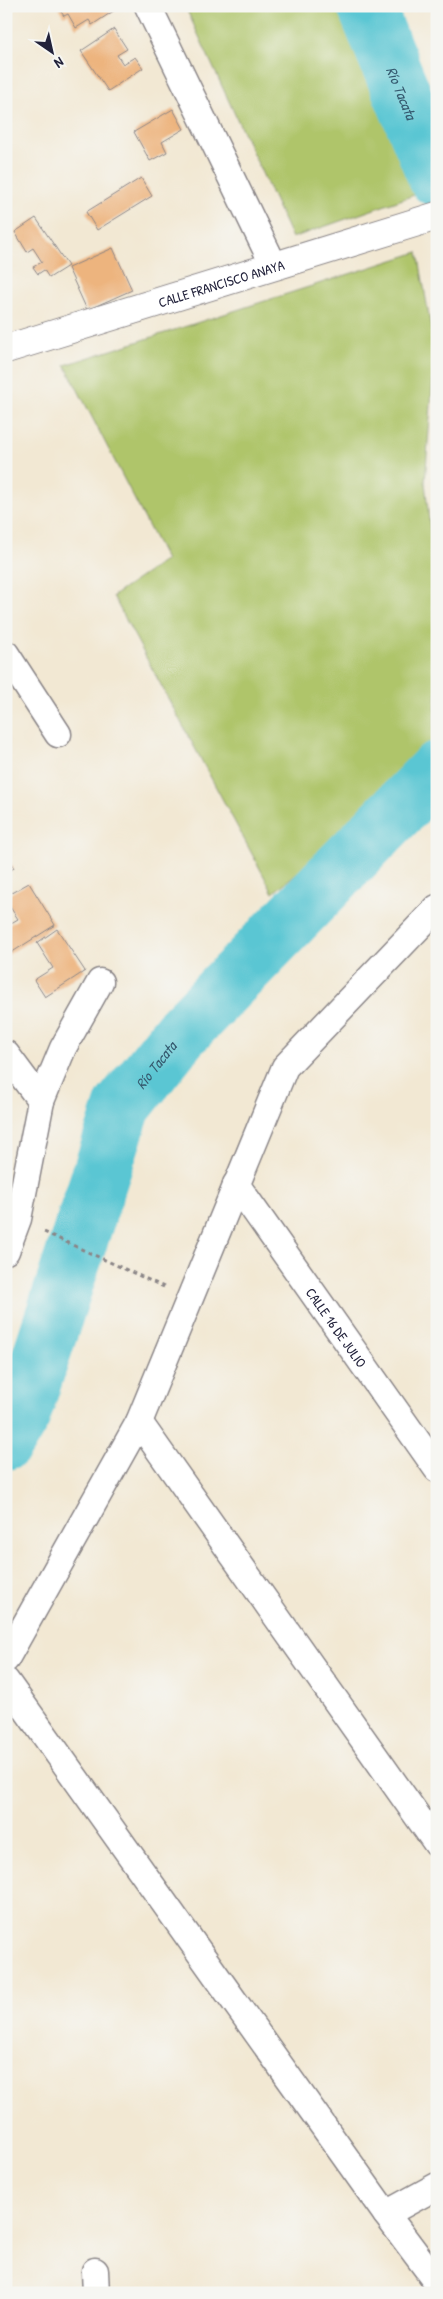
<svg xmlns="http://www.w3.org/2000/svg" width="443" height="2299" viewBox="0 0 443 2299" font-family="'Patrick Hand',sans-serif">
<style>
.green{fill:#afc56a;stroke:#687452}
.lines{fill:none;stroke-linecap:round;stroke-linejoin:round}
.river{stroke:#5ac6d3;stroke-width:58}
.building{fill:#edb47e}
.street-casing{stroke:#8a8587;stroke-width:29}
.secondary-casing{stroke:#8a8587;stroke-width:30}
.path{stroke:#8a8587;stroke-width:3;stroke-dasharray:4 4;stroke-linecap:butt}
.street{stroke:#fff;stroke-width:26}
.secondary{stroke:#fff;stroke-width:28}
.labels{text-anchor:middle;dominant-baseline:central;stroke-width:4;stroke-linejoin:round;paint-order:stroke}
.street-label{font-size:14px;fill:#22223b;stroke:#f6f6f2}
.water-label{font-size:15px;font-style:italic;fill:#365b70;stroke:#f6f6f2}
</style>
<rect width="100%" height="100%" fill="#f6f6f2"/>
<filter id="ink" filterUnits="userSpaceOnUse"><feTurbulence type="fractalNoise" baseFrequency=".02" numOctaves="2"/><feDisplacementMap in="SourceGraphic" scale="10" xChannelSelector="R" yChannelSelector="G"/><feConvolveMatrix kernelMatrix="1 2 1 2 8 2 1 2 1" color-interpolation-filters="sRGB"/></filter>
<filter id="wash" filterUnits="userSpaceOnUse"><feTurbulence type="fractalNoise" baseFrequency=".0096" numOctaves="4" result="noise"/><feDisplacementMap in="SourceGraphic" scale="20" xChannelSelector="R" yChannelSelector="G"/><feGaussianBlur stdDeviation="1.12" result="paint"/><feColorMatrix in="noise" values="0 0 0 0 0 0 0 0 0 0 0 0 0 0 0 0 0 1.4 0 .05"/><feComposite in="paint" operator="in"/></filter>
<g filter="url(#wash)">
<rect width="100%" height="100%" fill="#f2e8d3"/>
<g class="green">
<path d="M185,6H336L420,193L292,238Z"/>
<path d="M418,252L435,352L425,482L437,597V689L433,742L396,790L273,893L113,596L166,560L65,365Z"/>
</g>
<g class="lines">
<g class="river">
<path id="s1" d="M366,6L437,178"/>
<path id="s2" d="M6,1441L22,1414L123,1106L179,1035L437,770"/>
</g>
</g>
<g id="blocks">
<g class="building">
<path d="M57,6H117L118,8L92,25L89,20L76,28L68,14L64,16Z"/>
<path d="M114,29L127,49L117,55L123,64L135,57L143,68L108,91L81,51Z"/>
<path d="M173,109L184,129L162,142L167,152L150,161L134,132Z"/>
<path d="M141,178L152,196L97,230L86,212Z"/>
<path d="M36,218L68,266L49,278L44,270L38,274L33,267L42,262L33,248L27,252L15,232Z"/>
<path d="M113,248L132,290L87,310L68,268Z"/>
<path d="M6,856L14,868L6,873Z"/>
<path d="M29,883L55,925L6,956V926L18,919L6,901V896Z"/>
<path d="M57,929L85,971L45,997L34,980L53,968L37,943Z"/>
</g>
</g>
</g>
<g filter="url(#ink)">
<use href="#blocks" fill-opacity="0" stroke="#8a8587" stroke-width="1"/>
<g class="lines">
<g class="street-casing">
<g id="street">
<path d="M148,6L274,266"/>
<path d="M6,654L58,734"/>
<path d="M6,1054L41,1101"/>
<path id="s3" d="M236,1184L437,1469"/>
<path d="M6,1251L18,1219L41,1101L63,1048L100,982"/>
<path d="M139,1422L437,1844"/>
<path d="M6,1659L139,1422L285,1067L437,908"/>
<path d="M6,1681L386,2214L437,2282"/>
<path d="M386,2214L437,2186"/>
<path d="M95,2271L96,2293"/>
</g>
</g>
<g class="secondary-casing">
<g id="secondary">
<path id="s4" d="M6,349L437,216"/>
</g>
</g>
<path class="path" d="M44,1232L164,1287"/>
<use href="#street" class="street"/>
<use href="#secondary" class="secondary"/>
</g>
</g>
<g class="labels">
<g class="street-label">
<text stroke="none"><textPath href="#s4" startOffset="225">CALLE FRANCISCO ANAYA</textPath></text>
<text stroke="none"><textPath href="#s3" startOffset="175">CALLE 16 DE JULIO</textPath></text>
</g>
<g class="water-label">
<text stroke="none"><textPath href="#s1" startOffset="94">Río Tacata</textPath></text>
<text stroke="none"><textPath href="#s2" startOffset="408">Río Tacata</textPath></text>
</g>
</g>
<rect width="443" height="2299" fill="none" stroke="#f6f6f2" stroke-width="25"/>
<g transform="translate(52 52) rotate(146)" stroke="#f6f6f2" stroke-width="4" paint-order="stroke">
<path d="M0-4L9 19L0 12L-9 19Z" fill="#22223b"/>
<text y="-8" font-size="14" font-weight="bold" text-anchor="middle" fill="#22223b">N</text>
</g>
</svg>
